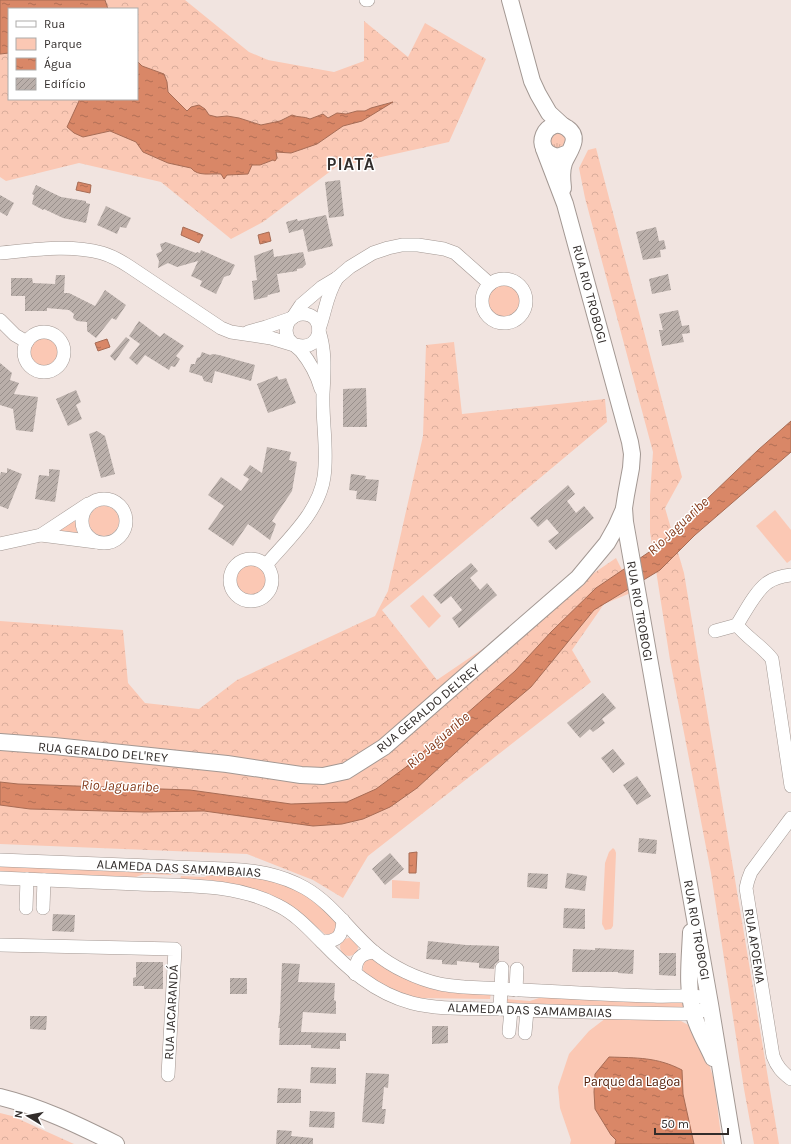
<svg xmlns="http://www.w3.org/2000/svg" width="791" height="1144" viewBox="0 0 791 1144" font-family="Karla,sans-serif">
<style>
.grass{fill:url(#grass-tufts)}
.forest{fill:url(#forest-crowns)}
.park{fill:#fbc8b4}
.water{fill:url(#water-ripples);stroke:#a76c55}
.building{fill:url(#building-hatch)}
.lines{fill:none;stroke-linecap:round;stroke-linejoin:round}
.minor-casing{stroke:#a39893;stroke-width:14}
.major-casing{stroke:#a39893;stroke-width:18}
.minor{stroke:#fff;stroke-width:13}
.major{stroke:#fff;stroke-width:16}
.labels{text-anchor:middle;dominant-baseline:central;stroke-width:3;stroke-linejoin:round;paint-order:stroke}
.street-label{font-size:13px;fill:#322d2b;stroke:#fff}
.park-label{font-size:13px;fill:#56220c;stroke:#fff}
.water-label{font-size:14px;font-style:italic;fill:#853a1a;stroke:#fff}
.district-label{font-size:17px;font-weight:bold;letter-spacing:1px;fill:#322d2b;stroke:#fff}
</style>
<defs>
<pattern id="grass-tufts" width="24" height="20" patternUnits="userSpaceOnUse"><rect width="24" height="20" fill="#fbc8b4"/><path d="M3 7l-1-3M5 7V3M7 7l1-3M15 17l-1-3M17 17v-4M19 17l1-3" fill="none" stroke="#d8ac9b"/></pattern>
<pattern id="forest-crowns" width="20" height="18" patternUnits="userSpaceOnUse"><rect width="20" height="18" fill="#fbc8b4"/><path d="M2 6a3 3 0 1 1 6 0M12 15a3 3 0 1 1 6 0" fill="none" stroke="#d8ac9b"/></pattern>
<pattern id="water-ripples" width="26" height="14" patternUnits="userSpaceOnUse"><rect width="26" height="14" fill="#d98767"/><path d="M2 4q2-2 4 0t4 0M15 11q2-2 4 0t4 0" fill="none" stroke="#b16f55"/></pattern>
<pattern id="building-hatch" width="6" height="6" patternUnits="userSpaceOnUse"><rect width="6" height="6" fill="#baafaa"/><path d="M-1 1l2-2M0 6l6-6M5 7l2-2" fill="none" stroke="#988f8b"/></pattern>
</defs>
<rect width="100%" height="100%" fill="#f1e4e0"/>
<path class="grass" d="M565,132L569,146L552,151L548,136L550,133Z"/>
<g class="forest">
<path d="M105,0H185L249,52L268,60L334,72L364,61V21L408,57L425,23L486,59L449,142L336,167L263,222L231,239L161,182L79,163L6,181L0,177V54L9,53V99H79L83,137L110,131L136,142L143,152L168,163L191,168L202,174H236L252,165H260L273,160L276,151L291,153L317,144L343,126L362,121L391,102L371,108L365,111H357L346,114L337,113L328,118L323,114L310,119C304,116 299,118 292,115L280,121L261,125L253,122L227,116L217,117L209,115L205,109L187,111L168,92L167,82L164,74L142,66L137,61V9H108Z"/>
<path d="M596,148L682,477L665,508L684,573L779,1144H754L744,1089L711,873L670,660L650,532V496L653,452L585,198L579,168L588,150Z"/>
<path d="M454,342L462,414L605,399L607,422L382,610L437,680L616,558L633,592L604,604L572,650L591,682L368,856L343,898L313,880L247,854L0,844V621L123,630L128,683L145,703L199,709L237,680L375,616L388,591L423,436L426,345Z"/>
<path d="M0,1113L12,1116L74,1144H0Z"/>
</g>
<g class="park">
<circle cx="504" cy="301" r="17"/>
<circle cx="44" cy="352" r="15"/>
<circle cx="104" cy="521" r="15"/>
<path d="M775,510L791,530V560L787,563L756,526Z"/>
<path d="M76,519V530L79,535L56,532Z"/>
<circle cx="250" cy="580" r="17"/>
<path d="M423,595L441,616L429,628L410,606Z"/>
<path d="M613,848L615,850L616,853L613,926L611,929L605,930L602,924L605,863L609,852Z"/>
<path d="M0,865L172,873L171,875L144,874L136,877L0,872Z"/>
<path d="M216,873C233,874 252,874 268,878C294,883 319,905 337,922L335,933L331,935L325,934L306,918L239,886L210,880L180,879L181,876L204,877Z"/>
<path d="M392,880L420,882L419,899L392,898Z"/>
<circle cx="349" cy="947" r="9"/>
<path d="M373,958L432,989L453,993H491L490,999L418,998L396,993L364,975L363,969L364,961L369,959Z"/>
<path d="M542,997L685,1002L688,1009L509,1004L506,999L530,1001Z"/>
<path d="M606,1018L681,1021L692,1027L709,1064L714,1080L722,1144H570L571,1140L560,1108L558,1087L569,1054L589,1031Z"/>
</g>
<g class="water">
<path d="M0,0H105L108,9H9V53L0,54Z"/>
<path d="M137,61L142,66L164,74L167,82L168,92L187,111L191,107L199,105L205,109L209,115L217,117L227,116L239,118L261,125L280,121L292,115C299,118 304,116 310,119L323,114L328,118L337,113L346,114L357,111H365L371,108L393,102L362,121L343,126L317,144L291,153L276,152L277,158L275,161L273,160L260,165H252L248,174L227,175L224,179L221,174C211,173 198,177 191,168L168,163L143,152L136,142L110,131L83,137L74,133L67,127L79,101V99H137Z"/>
<path d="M78,182L91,185L90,193L76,190Z"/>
<path d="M183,227L203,235L199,243L181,235Z"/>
<path d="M269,232L271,241L260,244L258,235Z"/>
<path d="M107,339L110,347L98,351L95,343Z"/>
<path d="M791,421V452L695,535L660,570L594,610L531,687L480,730L417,788L390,807L363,819L342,824L313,826L204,811L144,812L30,809L0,805V782L18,784L190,790L291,804L347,802L376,789L406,767L515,671L551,632L596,588L658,546L758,450Z"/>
<path d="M417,852L416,873H409V853Z"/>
<path d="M609,1057C637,1058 657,1057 682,1070L683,1094L694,1144H615L616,1140L611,1135L595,1109L594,1092L595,1074Z"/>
</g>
<g class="building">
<path d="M340,180L344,216L329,218L325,182Z"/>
<path d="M36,185L61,197L86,201V203L90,204L86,223L63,218L44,209L43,210L32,204L34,195L32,194Z"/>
<path d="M0,195L14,203L7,216L0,212Z"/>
<path d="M106,206L131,218L126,228L120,227L117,234L97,225Z"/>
<path d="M326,215L333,246L308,252L303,229L289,233L286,222L297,219L298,221Z"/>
<path d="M656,227L659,241L664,240L666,249L660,250L661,257L643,260L636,232Z"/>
<path d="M166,242L196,253L197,252L200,253L201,250L235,265L230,275L224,277L216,294L200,286L202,281L191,276L198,261L177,267L168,263L158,268L159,261L156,254L162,251L160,244Z"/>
<path d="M273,249L274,257L303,252L306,264L302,268L297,269V271L277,274L280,292L268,295L267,297L254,300L252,281L257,280L254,256Z"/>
<path d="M668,274L671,290L652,294L649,279Z"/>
<path d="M56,275H65L64,293H69L95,306L105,290L126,305L116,320L112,318L96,338L87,331V322L77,321L73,318L74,314L69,310L47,308V311H25V296H11V278H32L33,283L55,284Z"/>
<path d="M678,310L682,326L689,325L690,333L682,334L684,342L662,346L659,330H663L659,314Z"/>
<path d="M139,321L160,337L164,333L184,346L176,356L180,359L175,367L171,366L169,370L145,355L137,365L129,358L140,344L129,336Z"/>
<path d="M126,337L130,340L115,361L110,356Z"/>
<path d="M202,352L210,355L213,354L219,355L255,365L251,381L215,371L212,383L204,381L202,376L189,372L191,364H195L197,358L200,357Z"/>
<path d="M0,363L12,373L10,380L19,383L14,394L38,397L33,432L16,430L13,409L0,405Z"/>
<path d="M277,376L279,380L286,378L296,403L268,413L257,384Z"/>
<path d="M366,388L367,427H343V389Z"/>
<path d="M76,390L81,402L76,405L82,419L68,426L56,399Z"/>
<path d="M97,431L105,436L115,474L101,478L89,434Z"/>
<path d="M267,447L291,452L289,460L297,462L292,491L272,521L276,524L270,540L248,524L233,546L208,529L224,506L208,495L221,477L241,491L249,479L243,475L250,465L262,473Z"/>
<path d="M7,468L22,474L8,509L0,506V476L1,472L7,473Z"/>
<path d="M49,469L60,470L55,502L35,499L39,475L49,476Z"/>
<path d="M351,474L366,476L365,479L379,480L376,501L356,499L357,491L349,490Z"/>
<path d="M568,485L575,494L567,501L576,513L584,506L594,518L556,550L548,541L559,533L547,519L538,527L530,518Z"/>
<path d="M471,563L478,571L470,578L480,590L487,583L497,595L459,628L452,618L462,610L451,596L441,604L433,595Z"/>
<path d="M603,693L616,708L602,719L605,723L593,732L590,729L580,738L567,723Z"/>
<path d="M613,749L625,764L613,773L601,758Z"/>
<path d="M637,776L651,796L637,805L623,785Z"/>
<path d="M639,838L657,840L656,854L638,852Z"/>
<path d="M390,853L404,869L385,885L372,869Z"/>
<path d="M528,873L548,874L547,889L527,887Z"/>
<path d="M567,873L587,876L585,891L565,888Z"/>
<path d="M564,908L585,909V929L563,928Z"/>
<path d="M53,914L75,915L74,932L52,931Z"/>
<path d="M428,941L466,945L499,946V961L495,964L494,969L479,968V963L457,961V965L442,964V960L426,959Z"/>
<path d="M595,948L634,950L633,974L618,973V972H572L573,949L595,950Z"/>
<path d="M659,953H676V976L659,975Z"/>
<path d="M136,962H163V989H144V986H133V978L136,977Z"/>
<path d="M282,963L300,964L298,982L335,983L334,1000L336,1001V1014L303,1012L301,1032L346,1033V1041H340V1049L311,1048V1045H279L280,1028H278L280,1013Z"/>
<rect x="230" y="978" width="17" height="16"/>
<path d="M30,1016H47L46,1030L30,1029Z"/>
<path d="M432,1026H448V1043L432,1044Z"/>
<path d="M311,1067L336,1068V1084L310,1083Z"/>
<path d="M366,1073L389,1074L388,1088L384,1087L382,1109H386L384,1124L362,1122Z"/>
<path d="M278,1088L301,1089V1103H277Z"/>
<path d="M310,1111L335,1112L334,1128L309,1127Z"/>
<path d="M277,1130L292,1131L291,1136L313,1138V1144H276Z"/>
</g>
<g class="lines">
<g class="minor-casing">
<g id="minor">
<path d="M366,0H368"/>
<path d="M0,253C33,250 69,244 102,253C112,256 121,261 130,267L221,328L231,332L271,338L294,345"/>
<circle cx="504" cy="301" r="22"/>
<path d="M293,317L301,305L322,287L337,278L350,267L373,253L388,248L402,245H418L444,249L455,253L490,284"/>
<path d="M0,320L15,335L27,342"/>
<path d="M319,329C326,310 326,296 337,278"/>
<path d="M248,332L266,327L292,318"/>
<circle cx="44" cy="352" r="20"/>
<path d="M296,345C323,353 327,314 303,314C298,314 293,316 289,321C286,326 285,332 288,338C291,343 297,347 301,351C310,362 317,375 321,389"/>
<circle cx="104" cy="521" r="22"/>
<path d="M41,535L96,542"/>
<path d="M0,544L41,535L88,504"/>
<circle cx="251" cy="580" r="21"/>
<path d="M266,565C288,539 319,512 324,477C328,450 322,422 323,394C324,373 326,352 319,331"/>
<path d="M791,575C782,576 774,578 767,583C755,592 745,612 737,625C747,638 762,646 772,659L791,786"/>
<path d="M715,631L737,625"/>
<path d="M791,818L751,872L748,880L746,888L773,1056C777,1067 782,1072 791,1079"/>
<path d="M0,860L226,869C254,870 280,874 305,888C333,904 350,932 374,952C392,967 417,979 440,984C448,986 456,986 464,987C527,990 591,994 654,996C667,997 700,994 709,999"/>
<path d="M0,878C46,880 92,882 138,884C185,886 236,883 279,906C295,914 308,928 321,941C347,968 374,993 412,1003C440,1010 470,1008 499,1009C560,1012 622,1013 684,1014L701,1011L710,1004"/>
<path d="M26,908L27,879"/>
<path d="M43,908L44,880"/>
<path d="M322,942C338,941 342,937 343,920"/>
<path d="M0,945L175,949L168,1075"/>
<path d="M355,974C355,960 360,953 374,952"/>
<path d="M516,990L517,969"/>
<path d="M500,1009L502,968"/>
<path d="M509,1032L511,1010"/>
<path d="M525,1033L527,1011"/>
</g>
</g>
<g class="major-casing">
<g id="major">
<path d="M510,0L532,81L538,94L549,113L562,125"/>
<path d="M544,149L565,204L630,442L632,454L631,468L626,495L624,508L625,522L710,1004L733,1144"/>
<path d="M563,188C562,180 561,172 564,163C568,152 582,138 567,128C547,114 528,151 558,157L568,153"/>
<path d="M0,742L54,746L227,764L301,775L323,776L346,771L384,747L578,578L607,543L616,527L624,509"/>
<path d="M691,932C690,959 686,988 694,1015C698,1030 707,1044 713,1058"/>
<path d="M0,1097C41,1107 78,1125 116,1144"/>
</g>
</g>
<use href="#minor" class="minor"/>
<use href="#major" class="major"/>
</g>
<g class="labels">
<g class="street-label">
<text transform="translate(590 294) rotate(75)">RUA RIO TROBOGI</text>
<text transform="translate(640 611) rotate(80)">RUA RIO TROBOGI</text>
<text transform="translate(428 708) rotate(-40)">RUA GERALDO DEL'REY</text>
<text transform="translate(103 752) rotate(5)">RUA GERALDO DEL'REY</text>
<text transform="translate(179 868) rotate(3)">ALAMEDA DAS SAMAMBAIAS</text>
<text transform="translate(697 930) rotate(80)">RUA RIO TROBOGI</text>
<text transform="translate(755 946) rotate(81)">RUA APOEMA</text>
<text transform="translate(530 1010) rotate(2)">ALAMEDA DAS SAMAMBAIAS</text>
<text transform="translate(171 1012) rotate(-87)">RUA JACARANDÁ</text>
</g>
<g class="park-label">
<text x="632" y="1081">Parque da Lagoa</text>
</g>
<g class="water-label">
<text transform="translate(678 526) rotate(-43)">Rio Jaguaribe</text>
<text transform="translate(438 740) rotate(-41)">Rio Jaguaribe</text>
<text transform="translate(120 786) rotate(2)">Rio Jaguaribe</text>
</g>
<g class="district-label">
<text x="351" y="164">PIATÃ</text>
</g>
</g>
<rect x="8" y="8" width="130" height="92" fill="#ffffff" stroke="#adabaa"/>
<rect x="16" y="21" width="20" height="6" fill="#ffffff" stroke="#adabaa"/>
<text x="44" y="28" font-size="12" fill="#322d2b">Rua</text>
<rect x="16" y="38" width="20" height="12" fill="#fbc8b4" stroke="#adabaa"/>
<text x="44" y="48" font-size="12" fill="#322d2b">Parque</text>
<rect x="16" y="58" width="20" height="12" fill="url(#water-ripples)" stroke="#adabaa"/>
<text x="44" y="68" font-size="12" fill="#322d2b">Água</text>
<rect x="16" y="78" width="20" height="12" fill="url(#building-hatch)" stroke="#adabaa"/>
<text x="44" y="88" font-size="12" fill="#322d2b">Edifício</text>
<g transform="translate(28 1116) rotate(280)" stroke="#ffffff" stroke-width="3" paint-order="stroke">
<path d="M0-3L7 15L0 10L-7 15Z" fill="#322d2b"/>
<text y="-6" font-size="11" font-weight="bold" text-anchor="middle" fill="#322d2b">N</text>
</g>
<path d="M655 1128v6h73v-6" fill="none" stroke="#322d2b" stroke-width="2"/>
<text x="661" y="1128" font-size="12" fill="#322d2b" stroke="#ffffff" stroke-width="3" paint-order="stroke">50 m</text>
</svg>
